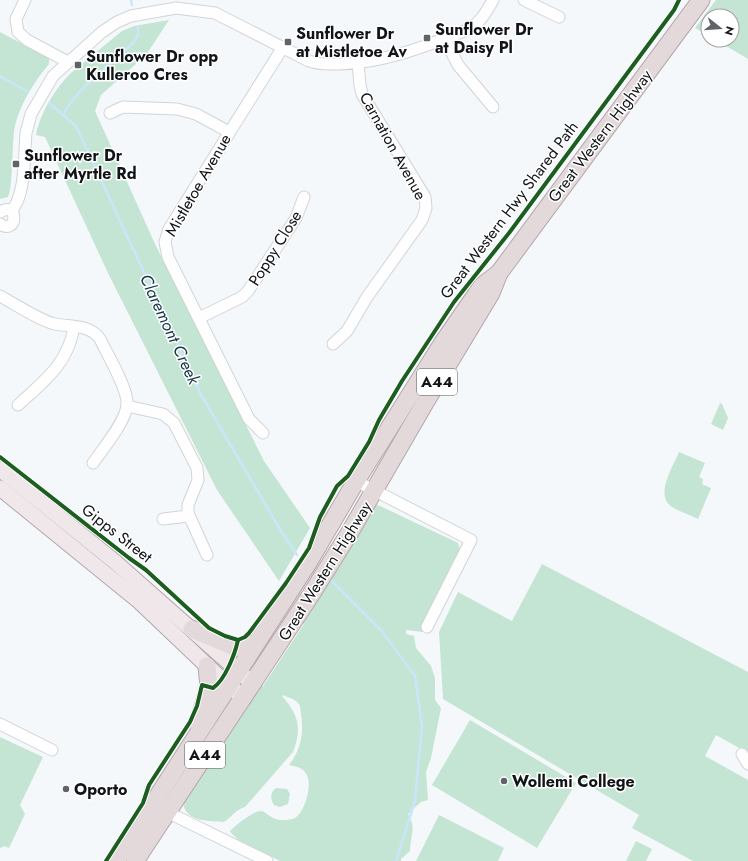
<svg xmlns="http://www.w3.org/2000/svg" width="748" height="861" viewBox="0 0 748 861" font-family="Jost,sans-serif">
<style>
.green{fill:#c4e5d3}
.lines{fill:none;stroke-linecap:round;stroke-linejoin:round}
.stream{stroke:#c9e6fa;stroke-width:2.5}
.minor-casing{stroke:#d2d4d8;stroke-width:13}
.major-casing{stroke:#b3a7aa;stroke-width:17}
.highway-casing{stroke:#b3a7aa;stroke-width:19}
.minor{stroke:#fefefe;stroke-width:11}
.major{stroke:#efe7e9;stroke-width:15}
.highway{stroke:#e4d9da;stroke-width:17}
.cycleway-casing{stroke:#fff;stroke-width:6}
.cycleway{stroke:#1b5e20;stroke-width:4}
.poi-dot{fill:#616467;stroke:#fff;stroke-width:1.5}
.labels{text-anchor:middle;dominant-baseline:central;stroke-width:3;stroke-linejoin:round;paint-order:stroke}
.shield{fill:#fff;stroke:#595a5d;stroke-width:1}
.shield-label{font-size:15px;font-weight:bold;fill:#121417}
.poi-label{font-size:16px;font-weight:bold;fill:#121417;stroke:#fff;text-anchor:start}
.street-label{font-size:16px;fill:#121417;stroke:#fff}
.water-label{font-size:17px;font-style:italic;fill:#173749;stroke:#fff}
</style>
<rect width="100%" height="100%" fill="#f5f8fb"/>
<g class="green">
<path d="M716,0H748V59L716,40H732V16H708V35L695,28Z"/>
<path d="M169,20L146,55L101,95L95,111L156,246L264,461L310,528L279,581L217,490L108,273L45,137L36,135C40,113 56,87 72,72L122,31L134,26Z"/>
<path d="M0,32L49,58V64C34,82 18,107 14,131C12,151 13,171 10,190L8,197L0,199Z"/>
<path d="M720,403L722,404L728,418L723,430L711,424Z"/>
<path d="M679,452L705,463L699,477L703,479L702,484L711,488L698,519C690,515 680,512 672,507C654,495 673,467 679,452Z"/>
<path d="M378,505L456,542L458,543L460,549L428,615L423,632L406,630V634L414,636L416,648L431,666L435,678V700L441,708L431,758L426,772L428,800L421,802L408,814C417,829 410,836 410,851L401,859V861H280L241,842L232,834L230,831C236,825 253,811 261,811C265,811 271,819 280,820C284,820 291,820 295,818C305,812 311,788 308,778C305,768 298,767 289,765C301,750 304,733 301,714C300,709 301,705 297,702C293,698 288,698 283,695L282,696C299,715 302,729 293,752L245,807C235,810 232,817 224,822C209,821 187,822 183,804L261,684L263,686L304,624L301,622L373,506Z"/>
<path d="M542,564L748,672V753L716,735L705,756L748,780V861H693L632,828L639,815L443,699L439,632L458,592L512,621Z"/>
<path d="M470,720L576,783L537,848L432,785Z"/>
<path d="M0,737L43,757L20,805L25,814L9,848L4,846L0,848Z"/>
<path d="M276,788L287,789L290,794L288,804L280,807L274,805C270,799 270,792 276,788Z"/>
<path d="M439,815L504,848L498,861H416Z"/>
<path d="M636,841L652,849L646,861H626Z"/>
</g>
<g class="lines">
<g class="stream">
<path d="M131,0L132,5"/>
<path d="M0,76L28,92"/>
<path d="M49,103L76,126L200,393L281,531L297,555"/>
<path d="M63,115C76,89 111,64 133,43L138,35V27"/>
<path d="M331,580L381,630L415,676L422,726L415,801L396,861"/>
</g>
<g class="minor-casing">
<g id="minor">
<path d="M25,0L16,19L18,32L27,40L68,62"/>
<path d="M524,0L559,17"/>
<path d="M445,39L458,65L493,107"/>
<path d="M110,113L123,107L177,109L196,114L229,132"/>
<path d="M11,211C26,196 24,155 26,133L31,114L53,76L102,32L117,22L131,16L176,8L215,13L309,61C319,65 328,64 339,64C384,63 427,46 469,29C481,22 486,12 493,0"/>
<path d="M0,212C19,200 18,236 0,224"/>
<path d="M0,296C15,304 40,321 55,324C71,327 90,324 100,339C107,354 129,390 127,405C126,421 103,449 93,463"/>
<path d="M199,318L242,297L248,291L296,218L304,197"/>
<path d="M333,344L347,331L367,297L422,220L426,208L425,197L362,94L360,85L358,63"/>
<path d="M18,405C44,381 68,364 74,327"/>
<path d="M127,406L163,414L174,423L197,468L198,480L188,505V513L207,555"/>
<path d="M263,433L249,419L168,257L165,242L169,229L283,47"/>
<path d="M356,481L471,540L427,627"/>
<path d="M163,519L188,516"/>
<path d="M0,724L52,750"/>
<path d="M742,754L748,764"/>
<path d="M167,812L267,861"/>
</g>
</g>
<g class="major-casing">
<g id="major">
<path d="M0,469L114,561L253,684"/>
<path d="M0,488L140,602L221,679L244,698"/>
</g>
</g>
<g class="highway-casing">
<g id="highway">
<path d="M192,629L234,647L246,648L256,643"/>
<path d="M198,724L209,687L207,666"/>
<path d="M116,861L308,563L356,481L442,344L482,286L499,273"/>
<path d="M135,861L312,593L350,532L426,401L491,293L499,273L701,0"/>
</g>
</g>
<use href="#minor" class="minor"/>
<use href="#major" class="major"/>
<use href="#highway" class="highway"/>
<g class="cycleway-casing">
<g id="cycleway">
<path d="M0,457L129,558L146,570L209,628L225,636L238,640"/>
<path d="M238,640L245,637L249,633L286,583L309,548L320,517L337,486L348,476L369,442L379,420L402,381L454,302L509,233L674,10L679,0"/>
<path d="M106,861L143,803L149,785L190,722L197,706L202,685L213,688C225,680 235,654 238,640"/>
</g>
</g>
<use href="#cycleway" class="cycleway"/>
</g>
<g class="poi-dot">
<rect x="423" y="34" width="8" height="8" rx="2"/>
<rect x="284" y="38" width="8" height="8" rx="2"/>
<rect x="74" y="61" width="8" height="8" rx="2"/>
<rect x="12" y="160" width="8" height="8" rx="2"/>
<circle cx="504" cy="781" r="4"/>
<circle cx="66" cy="789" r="4"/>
</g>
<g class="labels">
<g class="shield">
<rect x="417" y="369" width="40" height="26" rx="3"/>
<rect x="185" y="742" width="40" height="26" rx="3"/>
</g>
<g class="shield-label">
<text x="437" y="382">A44</text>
<text x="205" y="755">A44</text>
</g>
<g class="poi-label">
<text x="435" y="29">Sunflower Dr<tspan x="435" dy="18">at Daisy Pl</tspan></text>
<text x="296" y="33">Sunflower Dr<tspan x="296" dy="18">at Mistletoe Av</tspan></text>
<text x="86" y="56">Sunflower Dr opp<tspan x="86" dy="18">Kulleroo Cres</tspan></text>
<text x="24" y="155">Sunflower Dr<tspan x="24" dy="18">after Myrtle Rd</tspan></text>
<text x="512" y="781">Wollemi College</text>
<text x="74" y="789">Oporto</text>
</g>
<g class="street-label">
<text transform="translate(600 136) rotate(-53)">Great Western Highway</text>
<text transform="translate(393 146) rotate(61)">Carnation Avenue</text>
<text transform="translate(198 185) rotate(-60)">Mistletoe Avenue</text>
<text transform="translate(509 210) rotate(-53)">Great Western Hwy Shared Path</text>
<text transform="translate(275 248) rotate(-58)">Poppy Close</text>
<text transform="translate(117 533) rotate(38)">Gipps Street</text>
<text transform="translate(325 571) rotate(-58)">Great Western Highway</text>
</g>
<g class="water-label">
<text transform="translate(170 329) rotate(65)">Claremont Creek</text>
</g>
</g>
<g transform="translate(720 28) rotate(107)"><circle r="19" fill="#ffffff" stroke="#a0a1a2"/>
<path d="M0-3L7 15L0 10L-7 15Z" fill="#616467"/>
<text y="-6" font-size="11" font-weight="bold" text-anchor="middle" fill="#121417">N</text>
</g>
</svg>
